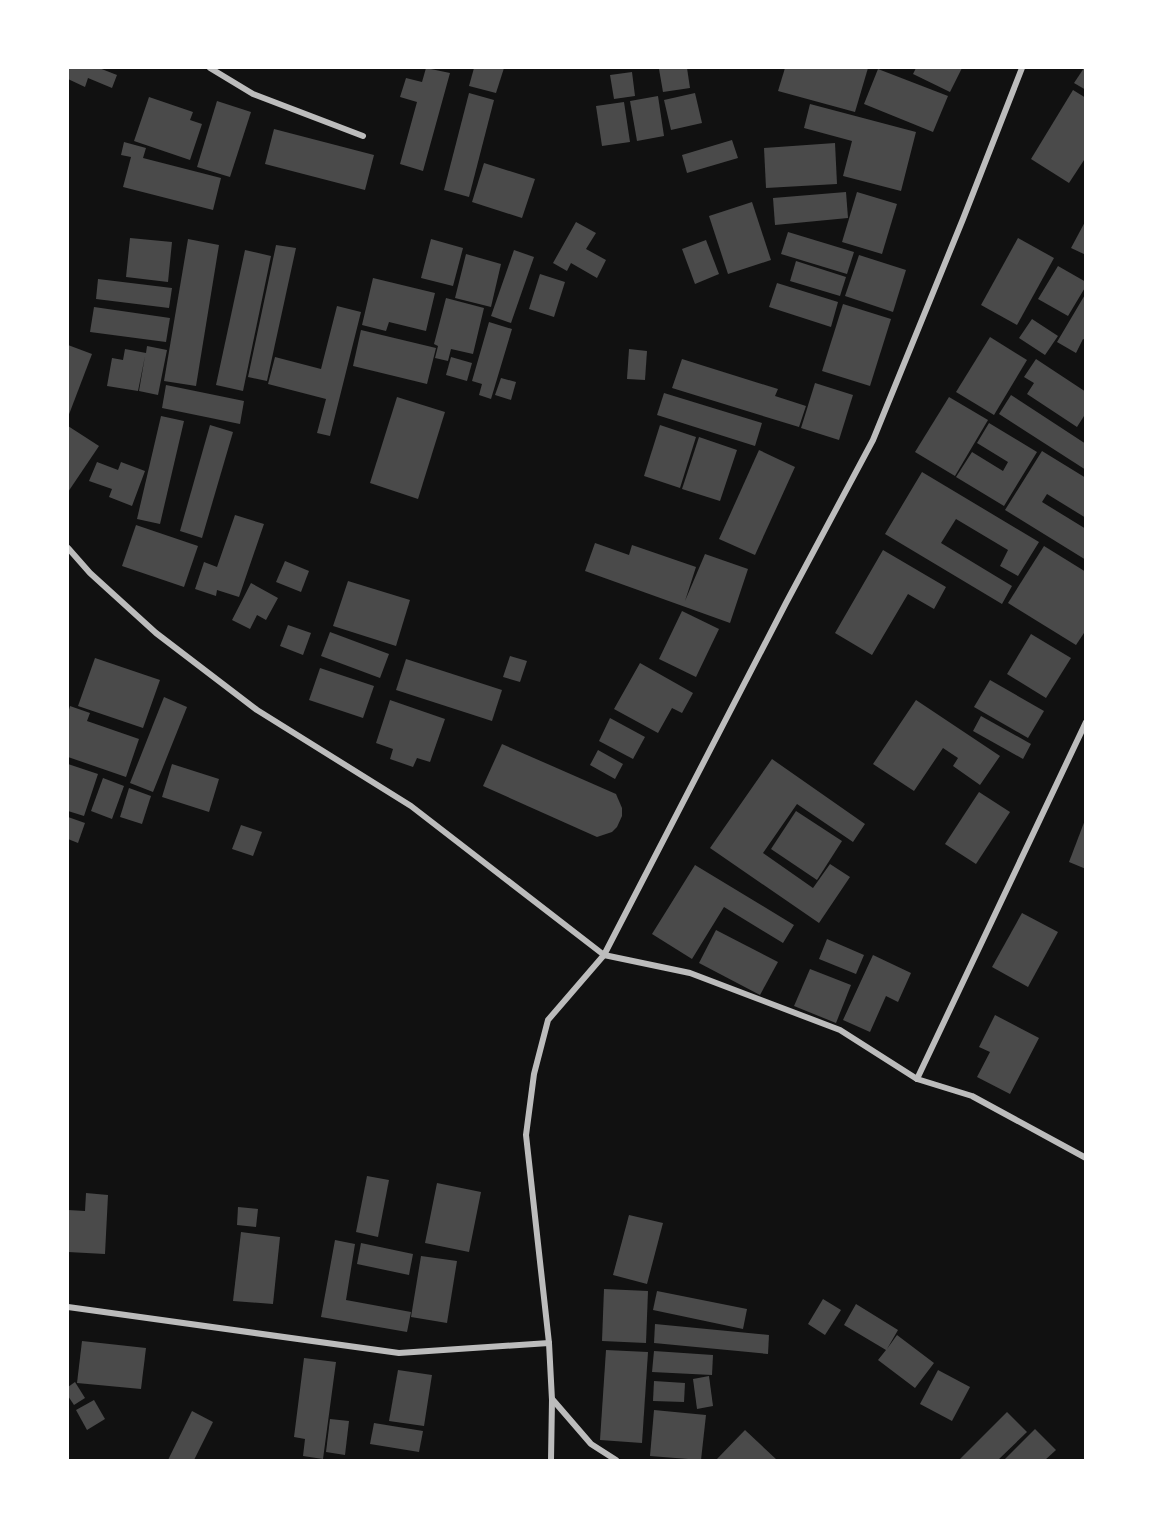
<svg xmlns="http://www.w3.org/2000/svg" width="1153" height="1528" viewBox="0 0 1153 1528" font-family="Poppins,sans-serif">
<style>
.building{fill:#4a4a4a}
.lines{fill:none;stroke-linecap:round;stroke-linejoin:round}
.minor{stroke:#bcbcbc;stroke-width:6}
</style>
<rect width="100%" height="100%" fill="#111"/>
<g class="building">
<path d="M68,68H99L117,75L112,88L88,78L85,87L68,79Z"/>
<path d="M426,68L450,73L423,171L400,164L417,102L400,97L406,78L422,82Z"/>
<path d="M474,68H504L496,93L469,86Z"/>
<path d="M672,68H687L690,88L663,92L659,69Z"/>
<path d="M785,68H868L855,112L778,91Z"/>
<path d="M916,68H962L950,92L913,74Z"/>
<path d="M1084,68H1086V90L1074,83Z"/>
<path d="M878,69L948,96L933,132L864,104Z"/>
<path d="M632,72L635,96L614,99L610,75Z"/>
<path d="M1073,90L1086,98V157L1069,183L1031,159Z"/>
<path d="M469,93L494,100L469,197L444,190Z"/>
<path d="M695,93L702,123L671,130L664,100Z"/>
<path d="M658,96L664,136L637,141L630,101Z"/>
<path d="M149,97L193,112L190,120L202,124L190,160L134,141Z"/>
<path d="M217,101L251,112L230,177L197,167Z"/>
<path d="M624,102L630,142L602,146L596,106Z"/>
<path d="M810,104L916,132L901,191L843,176L852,141L804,128Z"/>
<path d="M274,129L374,155L365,190L265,164Z"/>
<path d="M732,140L738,158L687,173L682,155Z"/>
<path d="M124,142L146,148L143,158L221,178L213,210L123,187L131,157L121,155Z"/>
<path d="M835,143L837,184L766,188L764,148Z"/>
<path d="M484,163L535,179L522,218L472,202Z"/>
<path d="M846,192L848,218L775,225L773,198Z"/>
<path d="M857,192L897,204L882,254L842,242Z"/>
<path d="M752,202L771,260L728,274L709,216Z"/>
<path d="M1086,220V255L1071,248Z"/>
<path d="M576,222L596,233L586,249L606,260L597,278L571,263L567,271L553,263Z"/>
<path d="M788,232L854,252L847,274L781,254Z"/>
<path d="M130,238L172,242L168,282L126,277Z"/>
<path d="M1018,238L1054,258L1017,325L981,305Z"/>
<path d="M188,239L219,245L196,386L164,381Z"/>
<path d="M431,239L463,248L453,286L421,278Z"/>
<path d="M706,240L719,274L695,284L682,249Z"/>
<path d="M276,245L296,248L267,381L248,377Z"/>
<path d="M245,250L271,256L243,391L216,385Z"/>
<path d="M514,250L534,257L511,323L491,316Z"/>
<path d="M466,254L501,264L491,307L455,298Z"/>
<path d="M859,255L906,270L893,312L845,296Z"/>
<path d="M796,261L846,277L840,296L790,281Z"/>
<path d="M1058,266L1086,282V286L1068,316L1038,299Z"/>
<path d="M540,274L565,282L554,317L529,309Z"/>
<path d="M373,278L435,293L426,331L389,322L386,331L362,325Z"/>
<path d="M98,279L172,288L169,308L96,299Z"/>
<path d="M777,283L838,302L831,327L769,307Z"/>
<path d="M1086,293V340L1083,339L1076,353L1057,342Z"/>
<path d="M446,298L484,308L473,354L451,349L448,361L435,358L438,346L434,344Z"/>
<path d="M843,304L891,319L870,386L822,371Z"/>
<path d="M337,306L361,312L330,436L317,433L326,399L268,384L275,357L321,369Z"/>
<path d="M94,307L170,318L166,342L90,332Z"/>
<path d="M1032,319L1058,336L1045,355L1019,338Z"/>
<path d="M489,322L512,329L491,399L479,395L482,384L472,381Z"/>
<path d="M361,330L436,348L427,384L353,366Z"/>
<path d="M990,337L1027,360L994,415L956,392Z"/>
<path d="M68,345L92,354L68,417Z"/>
<path d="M147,346L167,350L158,395L139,391L145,356L138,391L107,386L112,358L123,360L125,349L146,353Z"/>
<path d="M629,349L647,351L645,380L627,379Z"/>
<path d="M451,357L472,363L467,381L446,375Z"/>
<path d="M682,359L778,389L775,396L806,406L799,427L672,388Z"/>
<path d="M1036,359L1086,392V417L1084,416L1077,427L1027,394L1034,383L1024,377Z"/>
<path d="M501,378L516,382L511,400L495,395Z"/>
<path d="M815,383L853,395L839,440L801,428Z"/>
<path d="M166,385L244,401L240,424L162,408Z"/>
<path d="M664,393L762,423L755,446L657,415Z"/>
<path d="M1011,395L1086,444V470L999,414Z"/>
<path d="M397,397L445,412L418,499L370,483Z"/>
<path d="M949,397L988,420L955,476L915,452Z"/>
<path d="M161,416L184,421L160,524L137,519Z"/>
<path d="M989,423L1037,452L1004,506L956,477L972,452L1003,471L1008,462L977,443Z"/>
<path d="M210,425L233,432L202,538L180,531Z"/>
<path d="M660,425L696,437L680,488L644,476Z"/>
<path d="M68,426L99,446L68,492Z"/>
<path d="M699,437L737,450L720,501L682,489Z"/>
<path d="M759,450L795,467L755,555L719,539Z"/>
<path d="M1042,451L1086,478V518L1047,494L1042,502L1086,529V560L1005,510Z"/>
<path d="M97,462L118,470L121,462L145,471L132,506L109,497L112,489L89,481Z"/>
<path d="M922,472L1039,542L1018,576L1000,566L1008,550L956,519L941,543L1012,586L1002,604L885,534Z"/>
<path d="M235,515L264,524L239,597L217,590L216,596L195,589L204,562L217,567Z"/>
<path d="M136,525L198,546L184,587L122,566Z"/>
<path d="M595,543L629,555L632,545L696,567L685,601L705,554L748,569L730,623L585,571Z"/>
<path d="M1044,546L1086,572V630L1076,645L1008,603Z"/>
<path d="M883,550L946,587L934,609L908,594L872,655L835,633Z"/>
<path d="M285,561L309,571L301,592L276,582Z"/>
<path d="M348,581L410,600L396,646L333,626Z"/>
<path d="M251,583L278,598L266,620L257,615L250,629L232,620Z"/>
<path d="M682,611L719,629L696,677L659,659Z"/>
<path d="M288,625L311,633L303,655L280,646Z"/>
<path d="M330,632L389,654L380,678L321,656Z"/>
<path d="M1031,634L1071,658L1046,698L1007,674Z"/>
<path d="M510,656L527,661L520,682L503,677Z"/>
<path d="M95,658L160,680L143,728L78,706Z"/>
<path d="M406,659L502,690L492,721L396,690Z"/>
<path d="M640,663L693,693L682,713L672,708L658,733L614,709Z"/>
<path d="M320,668L374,686L363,718L309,700Z"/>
<path d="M990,680L1044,711L1028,738L974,707Z"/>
<path d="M164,697L187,707L153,792L130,783Z"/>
<path d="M390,700L445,719L430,762L417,758L413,767L390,759L393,749L376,743Z"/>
<path d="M916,700L1000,756L980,785L953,766L958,758L943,748L914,791L873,764Z"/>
<path d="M70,706L90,713L87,721L139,739L126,777L68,757V713Z"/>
<path d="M981,716L1031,744L1023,759L973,731Z"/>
<path d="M610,718L645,737L633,759L599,741Z"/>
<path d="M502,744L616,794L622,808V816L617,827L612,832L597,837L483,786Z"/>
<path d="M598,750L623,764L615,779L590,765Z"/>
<path d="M772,759L865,824L853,842L797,804L763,853L813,888L830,864L850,877L819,923L710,848Z"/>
<path d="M68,764L98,774L84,816L68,811Z"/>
<path d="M172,764L219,779L209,812L162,797Z"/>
<path d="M103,778L124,786L112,819L91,811Z"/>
<path d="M129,788L151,796L142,824L120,817Z"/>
<path d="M979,792L1010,812L976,864L945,844Z"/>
<path d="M796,811L842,841L817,880L771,849Z"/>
<path d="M68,817L85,823L78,843L68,839Z"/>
<path d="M1085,820H1086V869L1069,862Z"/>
<path d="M241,825L262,832L253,856L232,849Z"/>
<path d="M695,865L794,925L783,943L724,907L692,959L652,934Z"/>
<path d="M1022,913L1058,932L1028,987L992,967Z"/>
<path d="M716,930L778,962L760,995L699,963Z"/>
<path d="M827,939L864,955L856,974L819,959Z"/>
<path d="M873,955L911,973L898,1002L886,996L870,1032L843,1020Z"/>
<path d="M810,969L851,985L836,1023L794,1006Z"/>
<path d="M995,1015L1039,1038L1010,1094L977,1077L990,1052L979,1047Z"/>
<path d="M367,1176L389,1180L378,1237L356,1232Z"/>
<path d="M437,1183L481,1192L469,1252L425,1243Z"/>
<path d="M86,1193L108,1195L105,1254L68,1252V1210L85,1211Z"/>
<path d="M238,1207L258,1209L256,1227L237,1225Z"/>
<path d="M629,1215L663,1223L647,1284L613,1275Z"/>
<path d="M241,1232L280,1237L273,1304L233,1301Z"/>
<path d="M335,1240L355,1244L346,1300L411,1312L407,1332L321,1317Z"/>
<path d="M361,1243L413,1254L409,1275L357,1264Z"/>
<path d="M421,1256L457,1261L447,1323L411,1317Z"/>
<path d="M604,1289L648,1291L646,1343L602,1341Z"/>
<path d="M657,1291L747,1309L743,1329L653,1310Z"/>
<path d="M823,1299L841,1310L825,1335L808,1324Z"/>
<path d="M856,1304L898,1330L887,1349L897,1335L934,1363L915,1388L878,1360L886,1350L844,1325Z"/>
<path d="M655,1324L769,1335L768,1354L654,1343Z"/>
<path d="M82,1341L146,1348L141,1389L77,1383Z"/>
<path d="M606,1350L648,1352L642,1443L600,1440Z"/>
<path d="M654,1351L713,1355L712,1375L652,1372Z"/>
<path d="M304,1358L336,1362L323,1459L303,1456L305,1439L294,1437Z"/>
<path d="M398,1370L432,1375L424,1426L389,1421Z"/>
<path d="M938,1370L970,1387L952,1421L920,1404Z"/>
<path d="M709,1376L713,1406L697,1409L693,1379Z"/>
<path d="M654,1381L685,1383L684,1402L653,1401Z"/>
<path d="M75,1382L85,1398L74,1405L68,1396V1387Z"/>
<path d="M94,1400L105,1419L87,1430L76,1410Z"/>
<path d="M654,1410L706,1415L701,1460L650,1456Z"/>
<path d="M192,1411L213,1422L194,1460H168Z"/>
<path d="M1007,1412L1027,1432L998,1460H959Z"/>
<path d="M330,1419L349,1421L345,1455L326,1452Z"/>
<path d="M374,1423L423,1431L419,1452L370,1444Z"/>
<path d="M1035,1429L1056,1450L1045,1460H1004Z"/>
<path d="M745,1430L777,1460H716Z"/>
</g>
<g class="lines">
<g class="minor">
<path d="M210,68L253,94L363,136"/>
<path d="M68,548L90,573L156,633L257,710L411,806L604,955L690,973L840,1030L917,1079L972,1096L1086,1158"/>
<path d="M917,1079L1086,722"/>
<path d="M68,1307L399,1353L549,1343"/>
<path d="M553,1400L591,1444L616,1460"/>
<path d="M551,1460L552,1400L549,1343L526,1135L534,1074L548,1020L604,955L786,603L873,440L963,219L1022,68"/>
</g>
</g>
<rect width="1153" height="1528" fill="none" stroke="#ffffff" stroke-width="138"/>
</svg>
